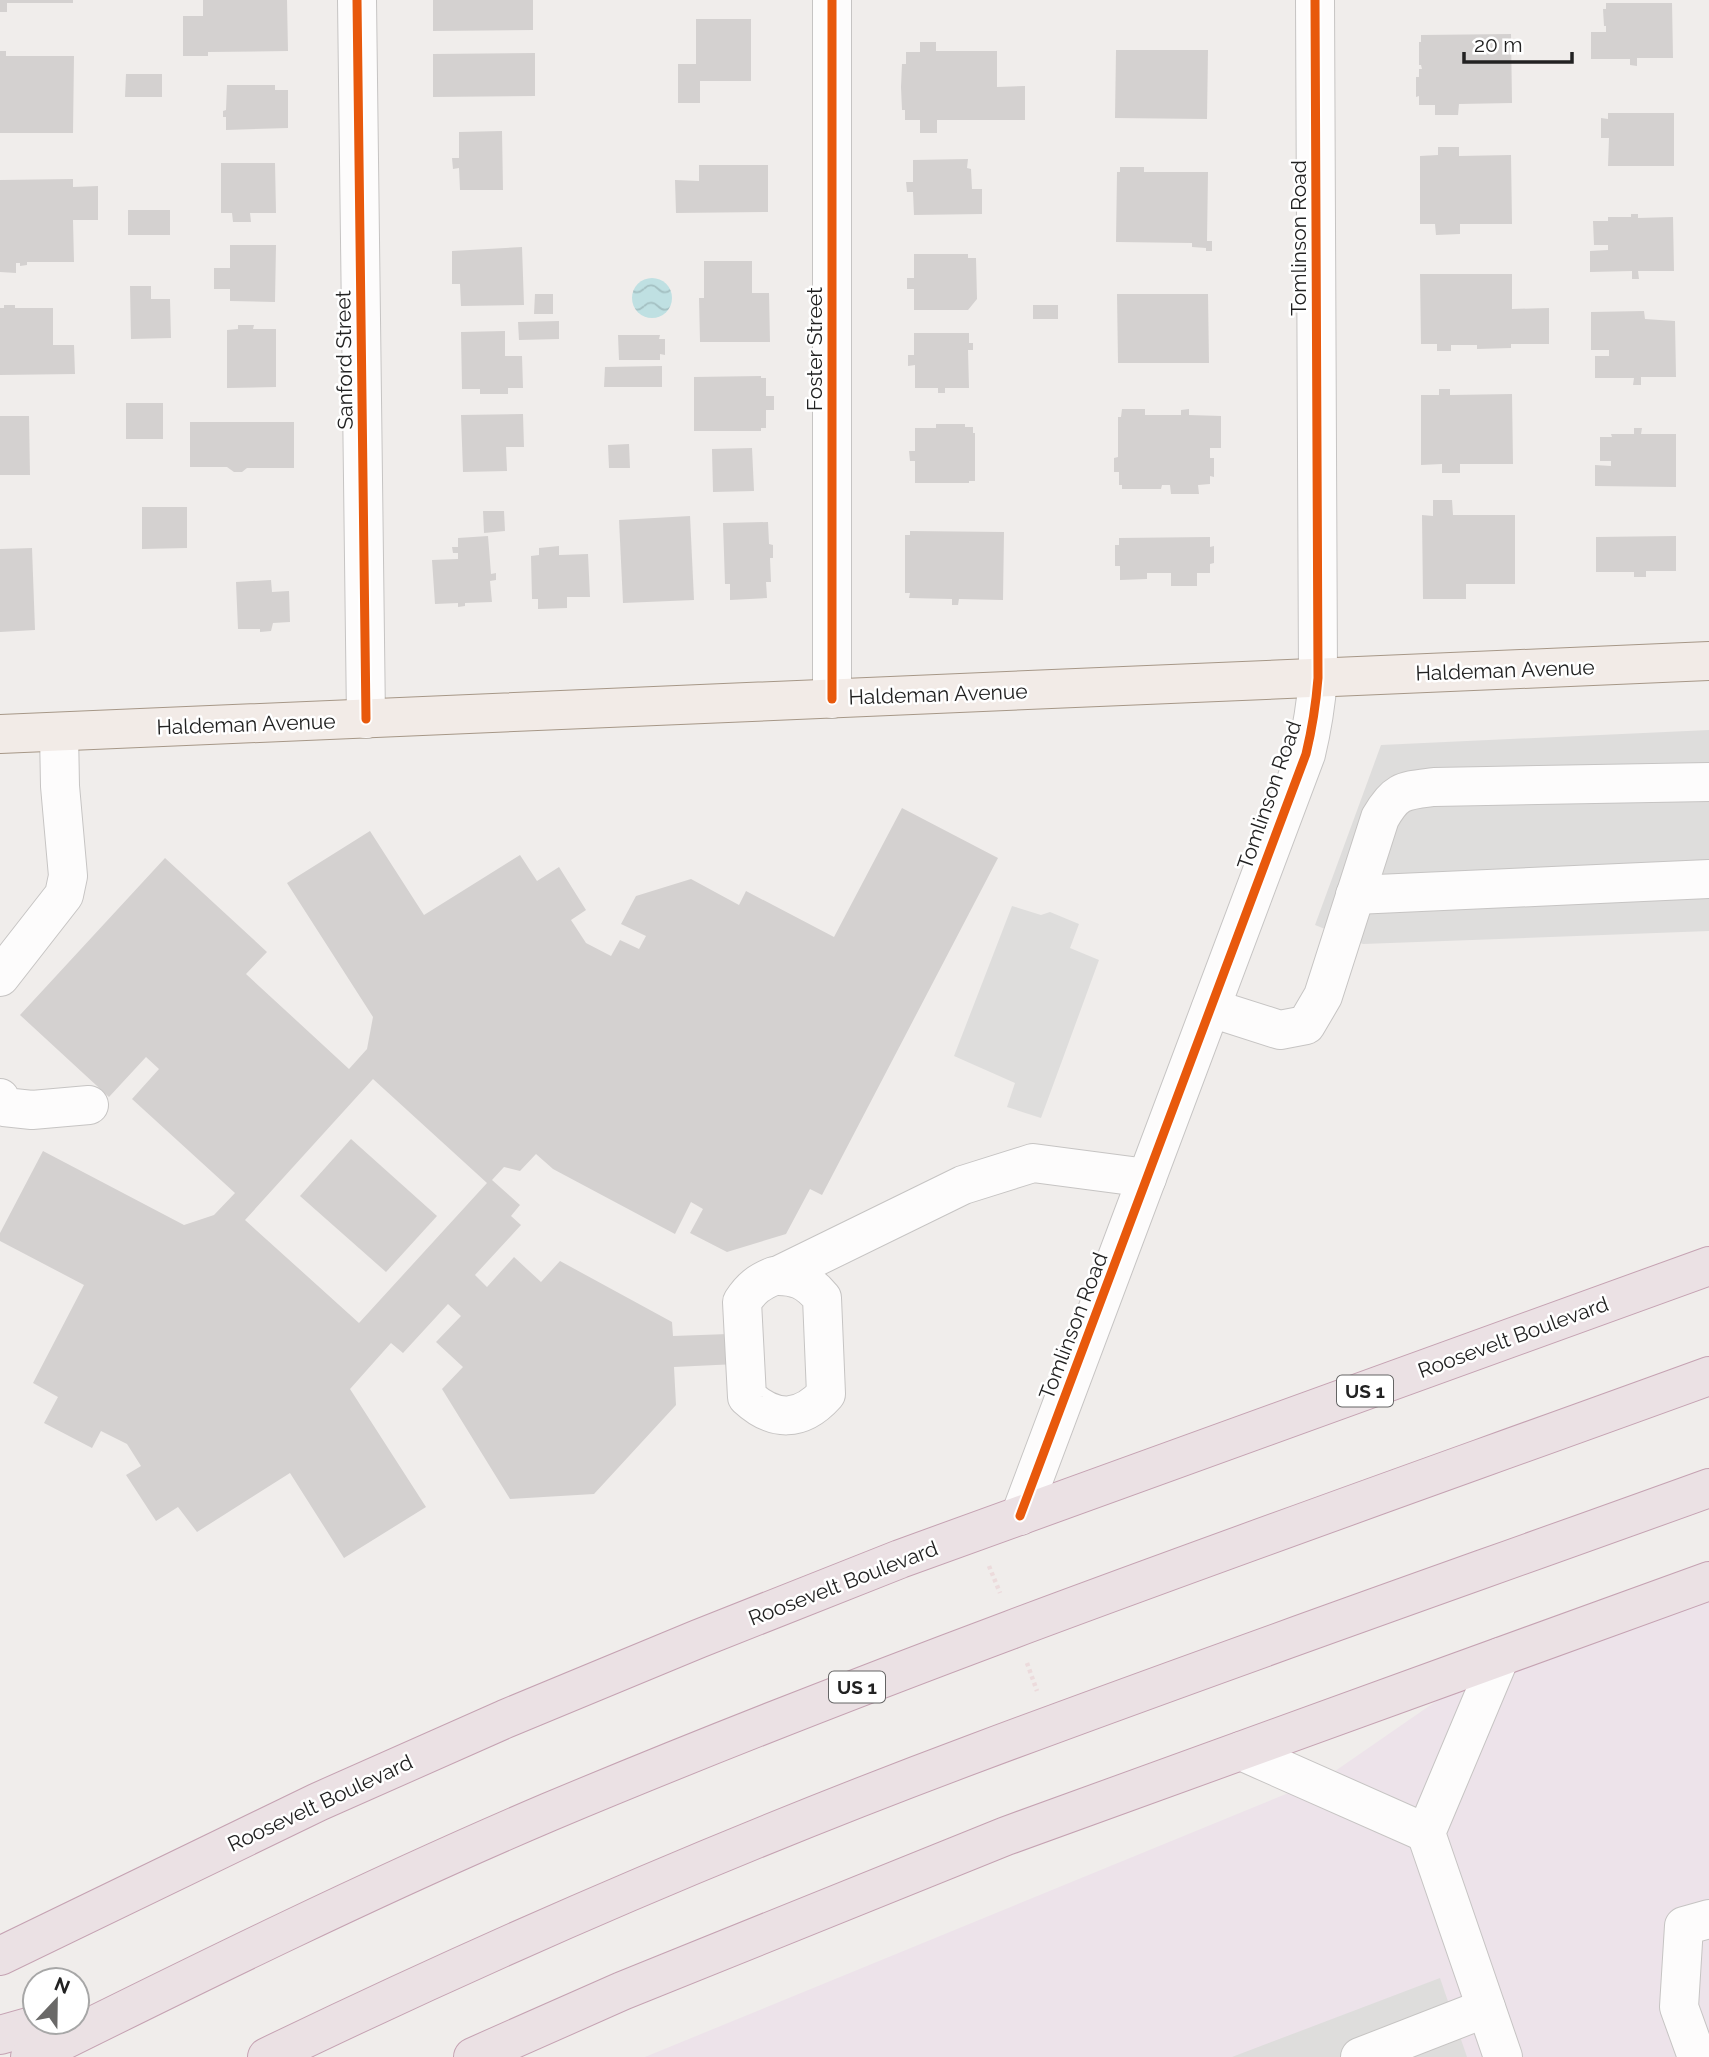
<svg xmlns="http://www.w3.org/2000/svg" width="1709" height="2057" viewBox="0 0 1709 2057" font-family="Raleway,sans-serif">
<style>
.industrial{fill:#ede3ea}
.religious{fill:#dedddc}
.water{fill:url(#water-waves)}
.building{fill:#d4d1d0;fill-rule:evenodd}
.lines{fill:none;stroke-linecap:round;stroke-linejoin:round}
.minor-casing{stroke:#c6c4c3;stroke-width:40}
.major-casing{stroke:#a69787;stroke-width:40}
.highway-casing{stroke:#c5a2b2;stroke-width:40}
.path{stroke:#ecdbdc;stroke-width:4.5;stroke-dasharray:3.5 3.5;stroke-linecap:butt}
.minor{stroke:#fdfcfc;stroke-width:38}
.major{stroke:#f2ebe7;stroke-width:38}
.highway{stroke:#ebe1e4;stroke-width:38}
.cycleway-casing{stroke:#fff;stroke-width:13}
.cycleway{stroke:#e8590c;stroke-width:9}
.labels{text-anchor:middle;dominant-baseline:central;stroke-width:5;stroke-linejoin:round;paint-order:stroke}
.shield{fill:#fff;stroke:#646464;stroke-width:2}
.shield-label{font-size:19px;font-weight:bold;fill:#222}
.street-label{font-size:21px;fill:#222;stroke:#fff}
</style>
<defs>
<pattern id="water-waves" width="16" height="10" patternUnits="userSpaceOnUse" patternTransform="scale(1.75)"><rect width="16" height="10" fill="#bfe0e2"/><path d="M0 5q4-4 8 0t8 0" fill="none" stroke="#a4c0c2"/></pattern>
</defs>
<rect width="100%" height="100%" fill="#f0edeb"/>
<path class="industrial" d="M1709,1581V2057H645L1325,1778L1500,1657Z"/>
<g class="religious">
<path d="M1709,730V931L1363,944L1315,925L1381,745Z"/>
<path d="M1012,906L1041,915L1050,912L1079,924L1070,948L1099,960L1041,1118L1007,1107L1015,1083L954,1056Z"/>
<path d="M1440,1978L1467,2057H1232Z"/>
</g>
<circle class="water" cx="652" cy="298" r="20"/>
<g class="building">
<path d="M0,0H73V3H7V12H0Z"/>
<path d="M203,0H287L288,51L208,52V56H183V16H203Z"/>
<path d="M433,0H533V30L433,31Z"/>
<path d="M1606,3H1672L1673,58H1637V66L1630,65V59H1591V32H1606V26H1604L1603,9H1606Z"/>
<path d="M696,19H751V81H700V103H678V64H696Z"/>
<path d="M1511,34L1512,103L1459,104L1458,115H1435V105H1419V96L1416,97V77H1419V69H1422L1421,65H1419V42H1421V35Z"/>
<path d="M920,42H936V51H997V87L1025,86V120H937V133H920V120H905V110H902L901,87L902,64H906V52H920Z"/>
<path d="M1116,50H1208L1207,119L1115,118Z"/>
<path d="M0,51H6V56H74L73,133H0Z"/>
<path d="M535,53V96L433,97V54Z"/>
<path d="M126,74H162V97H125Z"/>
<path d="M227,85H275V90H288V128L226,130V117H223V111L226,110Z"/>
<path d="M1608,113H1674V166H1608L1609,138H1601V118L1608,119Z"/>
<path d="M502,131L503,190H460L459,168L453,169L452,158H459V132Z"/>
<path d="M1438,147H1459V156L1511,155L1512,224H1460V234L1436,235L1435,224H1420V156L1438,155Z"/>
<path d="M968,159L967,168L971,169L972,189H982V214L914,215L913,192H907L906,182H913V160Z"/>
<path d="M221,163H275L276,213H250L251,222H233L232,213H221Z"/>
<path d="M699,165H768V212L676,213L675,180L699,181Z"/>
<path d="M1120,167H1144V172H1208L1207,241H1212V251H1206V248L1192,247V243L1116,242L1117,172H1120Z"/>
<path d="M73,179V187L98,186V220H73L74,262H27V265L20,266V263H16V273L0,272V180Z"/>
<rect x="128" y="210" width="42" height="25"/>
<path d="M1631,214H1638V218L1673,217L1674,271H1638L1639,279H1632V271L1590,272V251L1608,250V245H1594L1593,221H1608V217H1631Z"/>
<path d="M230,245H276L275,302L230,301V289H214V268H230Z"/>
<path d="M522,247L524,305L461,306L460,284H452V251Z"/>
<path d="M914,254H968V258H976L977,299L968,310H914V289H907V278H914Z"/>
<path d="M704,261H752V293H769L770,342H700L699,298H704Z"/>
<path d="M1420,274H1512V309L1549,308V344H1511V348L1477,349V345H1451V351H1437V344H1421Z"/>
<path d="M130,286H151V299H170L171,338L131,339Z"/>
<path d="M535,294H553V314H534Z"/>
<path d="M1117,294H1208L1209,363H1118Z"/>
<path d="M4,305H15V308H53V345H74L75,374L0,375V308H4Z"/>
<rect x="1033" y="305" width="25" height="14"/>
<path d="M1644,311L1645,319L1675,321L1676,377H1641V385H1633L1634,378H1595V356H1609V350H1591V312Z"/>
<path d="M559,321V339L519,340L518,322Z"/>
<path d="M238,325H254L253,329H276V387L227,388V330L238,329Z"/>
<path d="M505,331V356H522L523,388H508V394H480V389H462L461,332Z"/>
<path d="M914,333H969V343H973V350H968L969,388H945V393H938V388H915V365L908,366V355H914Z"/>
<path d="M618,335H660L659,339H665V355L660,354V360H619Z"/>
<path d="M662,366V387H604L605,367Z"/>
<path d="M761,376V378H766V396H774V410H766V428H761V431H694V377Z"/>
<path d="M1439,389H1450V395L1512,394L1513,464H1460V473H1442V464L1421,465V395H1439Z"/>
<rect x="126" y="403" width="37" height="36"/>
<path d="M1122,409H1145V415H1181V410L1189,409V415L1221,416V448H1210V458H1214V477L1210,476V484L1198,485L1199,494H1171L1170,485H1162L1161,489H1122V485H1119V472H1114V458L1118,457V417H1121Z"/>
<path d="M523,414L524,447H506L507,471L463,472L461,415Z"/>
<path d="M0,416H29L30,475H0Z"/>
<path d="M190,422H294V468H247L242,472H234L227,467H190Z"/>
<path d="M936,424H965V427H973V433H975V481H969V483H915V461H910L909,451H915V428H936Z"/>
<path d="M1634,428H1642L1641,434H1676V487L1595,486V465L1611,466V461H1600V437H1612L1611,434H1634Z"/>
<path d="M629,444L630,468H609L608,445Z"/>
<path d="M752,448L754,491L713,492L712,449Z"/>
<path d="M1433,500H1452L1453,515H1515V584H1466V599H1423L1422,515L1433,516Z"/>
<path d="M142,507H187V548L142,549Z"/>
<path d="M483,511H504L505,531L484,533Z"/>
<path d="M690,516L694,600L623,603L619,520Z"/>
<path d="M768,522L769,544L773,545V558H770L771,582H766L767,598L730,600V584H725L723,523Z"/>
<path d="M910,531L1004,532L1003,600L959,599L958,605H952V599L909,598L910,593H905V535H910Z"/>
<path d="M488,536L491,574L496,573V580L490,581L492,602L465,603V606L458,607V603L435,604L432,560L458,559V553H453L452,547H458V538Z"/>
<path d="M1676,536V571H1646V577H1634V572H1596V537Z"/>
<path d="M1210,537V547L1214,546V563L1210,564V573H1197V586H1171V573H1147V579L1120,580V566H1115V545H1119V538Z"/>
<path d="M559,546V555L588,554L590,597H567V608L538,609V599H532L531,556L539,555V548Z"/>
<path d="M32,548L35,630L0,632V549Z"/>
<path d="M271,580L272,592L289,591L290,622L273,623L271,631L260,632V629H238L236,582Z"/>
<path d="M902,808L998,858L822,1195L810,1189L786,1234L727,1252L690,1233L703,1209L691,1202L675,1234L553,1169L536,1154L520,1171L504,1167L492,1180L520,1205L511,1216L521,1225L475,1275L487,1287L514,1257L541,1282L560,1261L672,1322L673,1336L756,1333L758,1363L674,1367L676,1405L594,1494L510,1499L442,1389L463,1367L436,1342L461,1316L448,1304L403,1353L391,1343L350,1389L426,1507L344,1558L290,1473L197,1532L178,1507L156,1521L126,1475L141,1466L127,1444L101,1431L92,1448L44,1423L58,1397L33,1383L84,1285L0,1241V1233L43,1151L184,1225L214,1215L235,1193L132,1099L159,1069L146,1057L109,1097L20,1015L165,858L267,952L246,974L349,1069L367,1049L373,1017L287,883L370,831L424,915L520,855L537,881L559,867L586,910L571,920L586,943L611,956L620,940L639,949L646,936L621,924L636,896L691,879L739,905L746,891L834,937ZM373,1079L487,1183L359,1323L245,1220Z"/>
<path d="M351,1139L437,1216L386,1272L300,1196Z"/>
</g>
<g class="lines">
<g class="minor-casing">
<g id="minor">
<path d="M357,0L366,719"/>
<path d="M832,0V699"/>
<path d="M1355,895L1709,879"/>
<path d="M0,977L64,895L68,876L60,786L59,732"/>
<path d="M1211,1008L1280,1030L1306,1025L1323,996L1380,818C1396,790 1403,791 1434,787L1709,782"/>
<path d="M0,1098L4,1107L32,1110L89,1105"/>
<path d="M774,1276C796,1275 808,1281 822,1298L826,1394C801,1422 774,1422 747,1397L742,1302C751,1288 759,1282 774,1276Z"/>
<path d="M777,1276L963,1185L1033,1163L1147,1178"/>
<path d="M1020,1516L1306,754C1312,729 1316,704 1318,678L1315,0"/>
<path d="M1500,1657L1426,1833L1503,2057"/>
<path d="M1241,1751L1426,1833"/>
<path d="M1360,2057L1486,2008"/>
<path d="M1697,2057L1679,2007L1684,1926L1709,1919"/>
</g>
</g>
<g class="major-casing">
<path id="major" d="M0,734L1709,661"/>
</g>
<g class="highway-casing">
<g id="highway">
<path d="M0,1956L318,1802L505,1719L698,1639L900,1559L1709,1266"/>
<path d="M0,2035L46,2022"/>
<path d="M30,2057C201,1972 373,1887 549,1812C930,1652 1321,1517 1709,1376"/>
<path d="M267,2057C499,1945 735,1843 976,1753C1219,1662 1465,1576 1709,1488"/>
<path d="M473,2057L622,1991L1006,1836L1709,1581"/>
</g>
</g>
<g class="path">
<path d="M989,1566L1000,1593"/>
<path d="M1027,1663L1037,1691"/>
</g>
<use href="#minor" class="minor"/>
<use href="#major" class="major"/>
<use href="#highway" class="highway"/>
<g class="cycleway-casing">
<g id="cycleway">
<path d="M357,0L366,719"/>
<path d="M832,0V699"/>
<path d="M1020,1516L1306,754C1312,729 1316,704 1318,678L1315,0"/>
</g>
</g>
<use href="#cycleway" class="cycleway"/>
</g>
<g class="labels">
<g class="shield">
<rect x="1337" y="1375.5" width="56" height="31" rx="5"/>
<rect x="829" y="1671.5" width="56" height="31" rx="5"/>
</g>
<g class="shield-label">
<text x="1365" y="1391">US 1</text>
<text x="857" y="1687">US 1</text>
</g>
<g class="street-label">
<text transform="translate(1298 238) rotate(-90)">Tomlinson Road</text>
<text transform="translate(814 349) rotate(-90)">Foster Street</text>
<text transform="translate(344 360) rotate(-91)">Sanford Street</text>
<text transform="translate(1505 670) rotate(-2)">Haldeman Avenue</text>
<text transform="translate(938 694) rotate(-2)">Haldeman Avenue</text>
<text transform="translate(246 724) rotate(-2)">Haldeman Avenue</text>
<text transform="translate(1269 795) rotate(-71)">Tomlinson Road</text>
<text transform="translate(1073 1326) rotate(-69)">Tomlinson Road</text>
<text transform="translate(1513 1337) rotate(-20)">Roosevelt Boulevard</text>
<text transform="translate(843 1583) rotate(-21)">Roosevelt Boulevard</text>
<text transform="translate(320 1803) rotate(-25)">Roosevelt Boulevard</text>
</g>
</g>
<g transform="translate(56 2001) rotate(22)"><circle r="33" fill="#ffffff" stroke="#a7a7a7" stroke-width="2"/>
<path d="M0-5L12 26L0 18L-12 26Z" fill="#6a6968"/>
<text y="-10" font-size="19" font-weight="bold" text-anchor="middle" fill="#222222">N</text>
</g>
<path d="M1464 52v10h108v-10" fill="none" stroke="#222222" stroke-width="3.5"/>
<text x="1474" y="52" font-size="21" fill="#222222" stroke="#ffffff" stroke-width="5" paint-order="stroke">20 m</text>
</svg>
